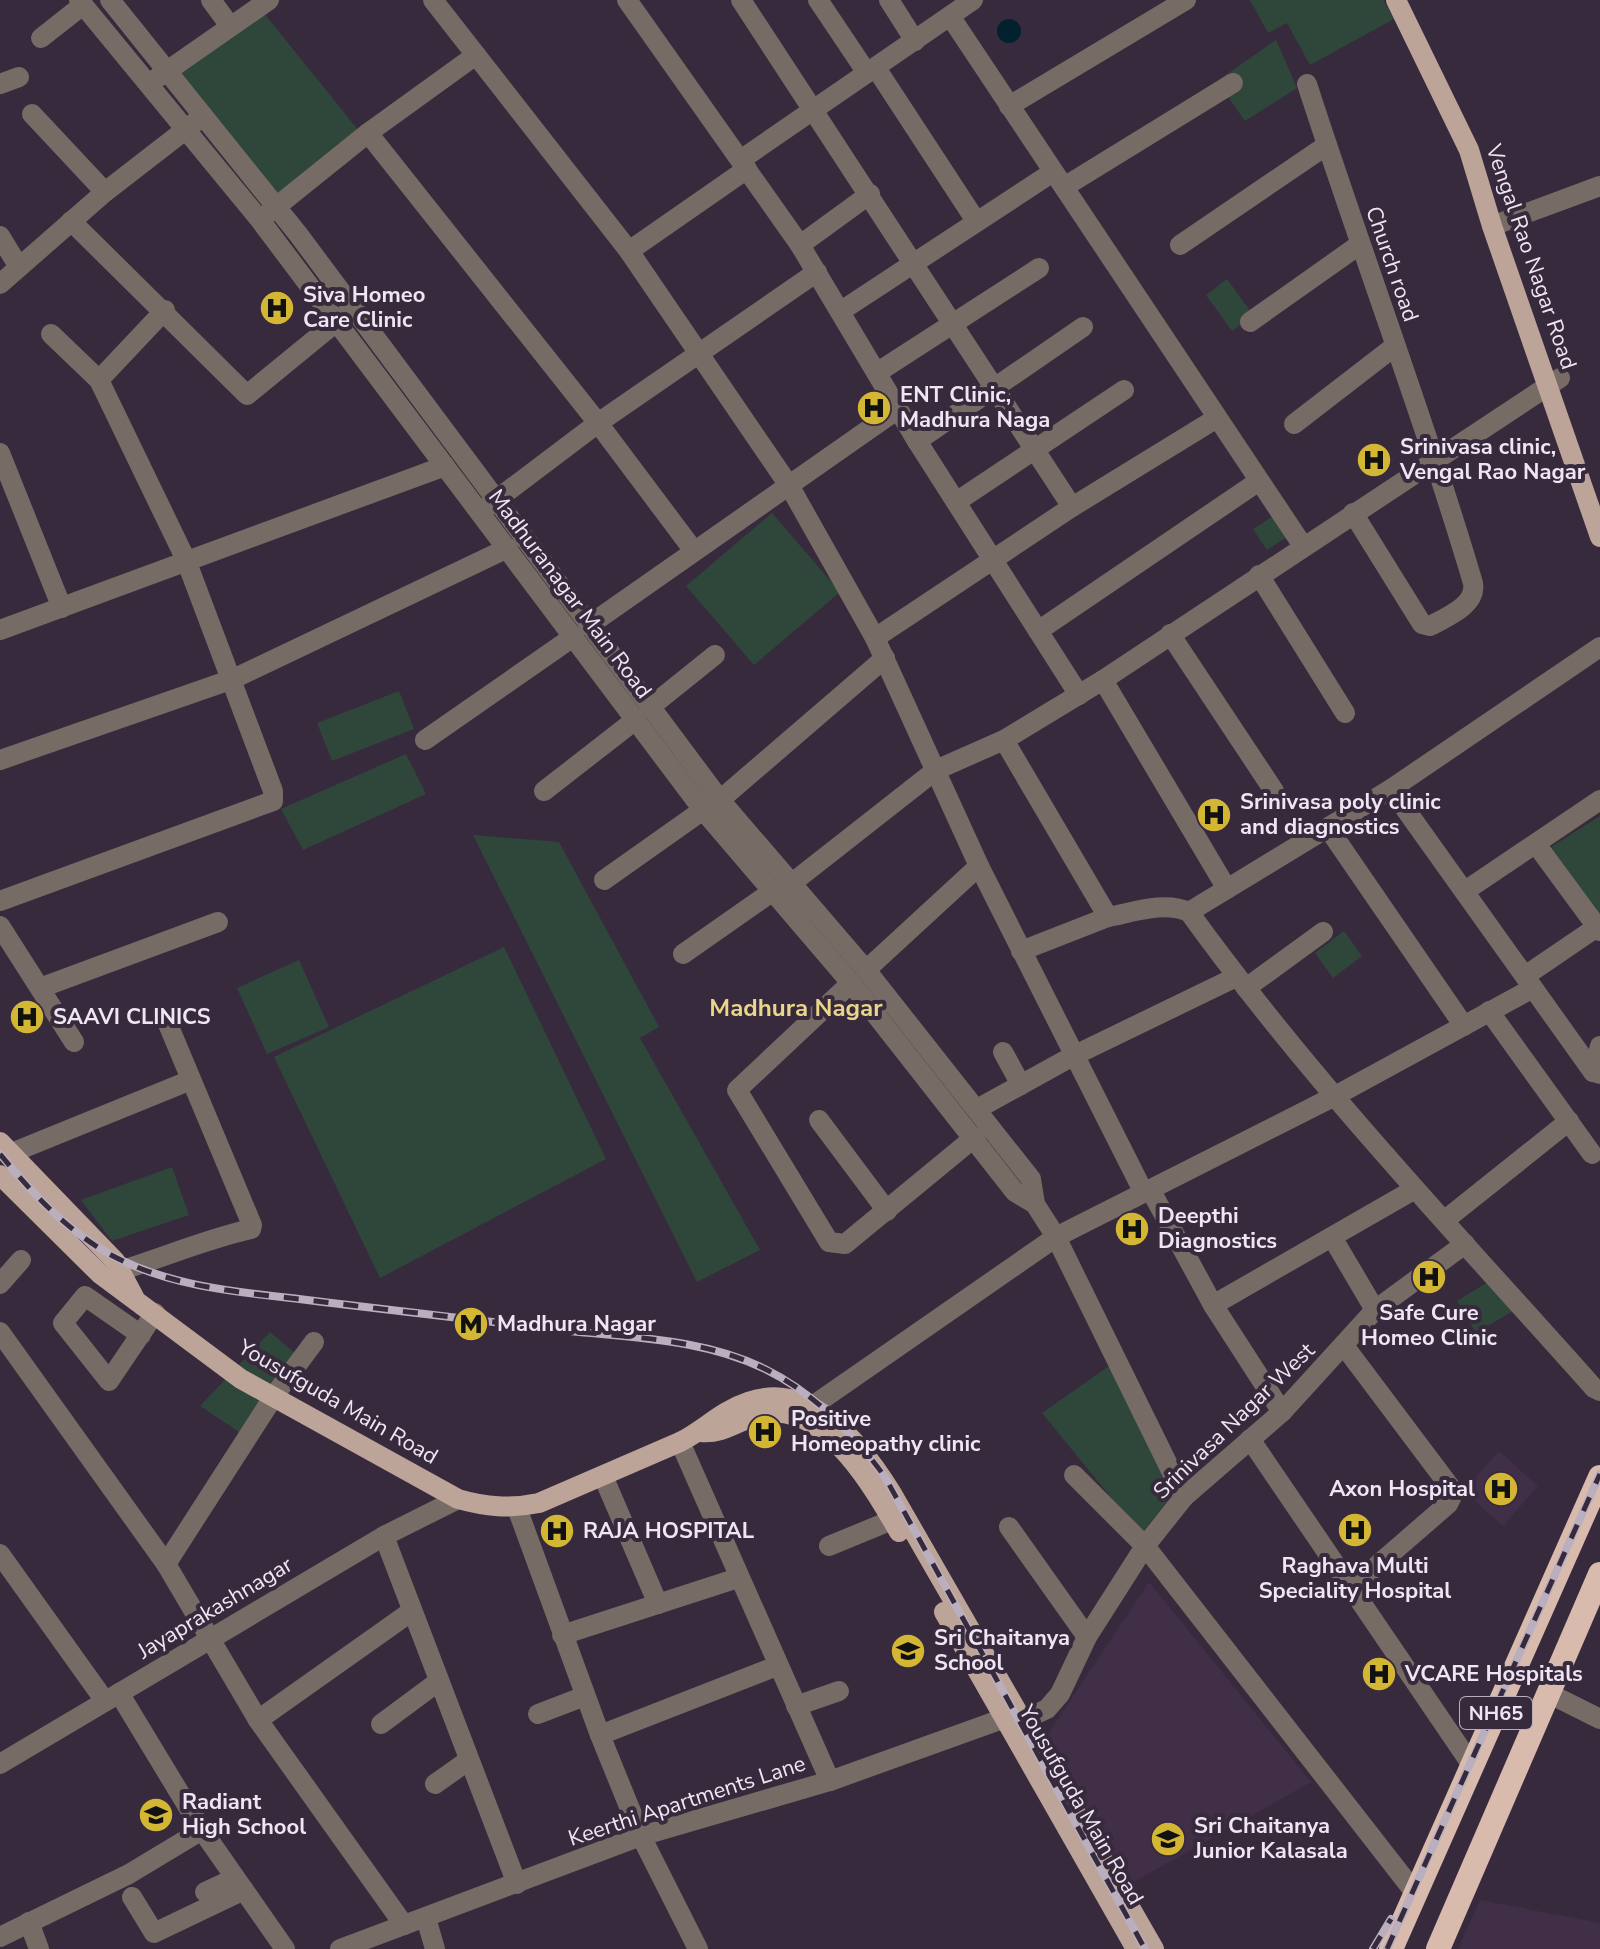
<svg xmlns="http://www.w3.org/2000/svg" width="1600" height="1949" viewBox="0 0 1600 1949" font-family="'Nunito Sans',sans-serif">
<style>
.built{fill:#412f48}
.green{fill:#2f463b}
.water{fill:#00212d}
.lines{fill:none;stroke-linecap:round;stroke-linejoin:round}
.minor{stroke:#776b65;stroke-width:20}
.major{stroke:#bda499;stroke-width:20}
.highway{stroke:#d9bbae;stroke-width:24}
.rail-casing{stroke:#baafbe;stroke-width:8}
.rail{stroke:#382a3d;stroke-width:5;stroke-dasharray:15;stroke-linecap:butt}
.labels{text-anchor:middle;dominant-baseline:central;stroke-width:8;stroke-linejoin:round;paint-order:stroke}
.shield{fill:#382a3d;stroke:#b8aebc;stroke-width:2}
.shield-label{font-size:20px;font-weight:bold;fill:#efe6f3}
.street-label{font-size:22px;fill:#efe6f3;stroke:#382a3d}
.poi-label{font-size:22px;font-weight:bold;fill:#efe6f3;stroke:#382a3d;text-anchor:start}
.neighbourhood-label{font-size:24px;font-weight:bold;fill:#ead688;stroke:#382a3d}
</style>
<rect width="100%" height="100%" fill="#382a3d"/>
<g class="built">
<path d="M1499,1451L1538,1486L1503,1526L1464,1491Z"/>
<path d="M1149,1582L1311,1782L1127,1886L1044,1740Z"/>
<path d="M1480,1900L1600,1923V1949H1458Z"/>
</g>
<g class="green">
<path d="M1250,0H1383L1394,19L1310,65L1287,23L1268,33Z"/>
<path d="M263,12L359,131L265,204L164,81Z"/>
<path d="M1276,40L1297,88L1245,121L1217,81Z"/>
<path d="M1227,279L1253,315L1232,331L1206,295Z"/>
<path d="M772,513L840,592L754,665L686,586Z"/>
<path d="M1273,516L1287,537L1267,550L1253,529Z"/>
<path d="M399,691L414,729L332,761L317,723Z"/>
<path d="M406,754L426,794L303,850L281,809Z"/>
<path d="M1600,816V915L1551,847Z"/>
<path d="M473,835L559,842L659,1027L640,1038L760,1250L697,1282Z"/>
<path d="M1344,931L1362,956L1333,978L1315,953Z"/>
<path d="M504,947L606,1159L380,1278L274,1057Z"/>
<path d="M299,960L329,1027L267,1054L237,988Z"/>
<path d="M172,1167L189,1215L112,1241L81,1200Z"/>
<path d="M1493,1279L1513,1311L1476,1333L1457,1301Z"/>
<path d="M270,1332L296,1354L242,1434L200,1406Z"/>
<path d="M1112,1364L1177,1489L1141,1534L1042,1413Z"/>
</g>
<circle class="water" cx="1009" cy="31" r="12"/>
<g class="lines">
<g class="minor">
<path d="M79,0L260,220L703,810L851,983L1015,1192L1035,1204"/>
<path d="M110,0L298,234L720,800L866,970L1031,1179L1035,1204L1056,1237L1184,1497"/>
<path d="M211,0L230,26"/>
<path d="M433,0L629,251L790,487L875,638L979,866L1143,1191"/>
<path d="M627,0L800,245L917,441L1079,695"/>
<path d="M741,0L1072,507"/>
<path d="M818,0L867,73"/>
<path d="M889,0L915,41"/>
<path d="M950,16L1303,546"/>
<path d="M41,38L83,5"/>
<path d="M876,68L976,221"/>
<path d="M157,78L269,0"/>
<path d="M0,84L19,77"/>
<path d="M1307,84C1361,251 1423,415 1473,583C1477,605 1447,617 1430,626L1422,624L1353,513"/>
<path d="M1009,106L1186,0"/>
<path d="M32,114L105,192"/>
<path d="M368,133L598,423L694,551"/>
<path d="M742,159L973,0"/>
<path d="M1064,187L1233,83"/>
<path d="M266,215L368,133L476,55"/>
<path d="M71,221L247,395L346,314"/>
<path d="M1492,226L1600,186"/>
<path d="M0,236L19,267"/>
<path d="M800,245L870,194"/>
<path d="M1180,245L1327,145"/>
<path d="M629,251L747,169"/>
<path d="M0,284L105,192L198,120"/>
<path d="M841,311L1053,172"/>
<path d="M1250,322L1359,245"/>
<path d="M878,372L1039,268"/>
<path d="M99,380L165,310"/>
<path d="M1294,424L1395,346"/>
<path d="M917,441L1083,327"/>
<path d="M0,453L62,608"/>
<path d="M956,502L1124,390"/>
<path d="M488,506L598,423L817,272"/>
<path d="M1259,575L1345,713"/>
<path d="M588,626L898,409"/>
<path d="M0,630L445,466"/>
<path d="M1038,631L1259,481"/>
<path d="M1170,634L1274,791"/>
<path d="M875,638L1072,507L1217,418"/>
<path d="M1600,647L1391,789L1189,912C1311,1081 1456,1233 1594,1388L1600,1391"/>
<path d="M1103,680L1227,889"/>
<path d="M649,708L715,655"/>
<path d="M425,740L573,637"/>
<path d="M0,760L233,679L508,548"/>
<path d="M1391,789L1593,1072L1600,1074"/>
<path d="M544,791L634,721"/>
<path d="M720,800L885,658"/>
<path d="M1328,828L1464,1026"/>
<path d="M1536,844L1600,931"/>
<path d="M604,880L703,810"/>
<path d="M792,883L936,770L1004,740"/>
<path d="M1465,891L1600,800"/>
<path d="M0,901L273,801V791L186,560L99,380L51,334"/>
<path d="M1108,917C1134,912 1165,901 1189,912"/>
<path d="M0,926L74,1042"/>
<path d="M1021,951L1108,917L1004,740L1103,680L1560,378"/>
<path d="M683,954L773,891"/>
<path d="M866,970L979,866"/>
<path d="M1525,976L1597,927"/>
<path d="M851,983L737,1090L829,1242L845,1244L975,1137"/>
<path d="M40,988L218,922"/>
<path d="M1246,988L1323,932"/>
<path d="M1489,1011L1592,1154"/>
<path d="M1003,1052L1021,1085"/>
<path d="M1593,1072L1600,1046"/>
<path d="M977,1109L1073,1056L1236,977"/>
<path d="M819,1120L887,1211"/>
<path d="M9,1154L191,1080"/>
<path d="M1150,1189L1213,1305L1282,1412"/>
<path d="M1445,1220L1569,1121"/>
<path d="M1332,1237L1375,1310"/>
<path d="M122,1270C165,1257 206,1239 251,1229L252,1225L165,1017"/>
<path d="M0,1284L21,1260"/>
<path d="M1213,1305L1415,1189"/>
<path d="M0,1332L166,1564L258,1720L404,1925"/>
<path d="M141,1335L85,1296L63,1323L109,1381L155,1313"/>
<path d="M1345,1347L1454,1492L1448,1504L1350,1589"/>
<path d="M811,1407L1056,1237L1335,1096L1533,988"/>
<path d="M1250,1439L1473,1767"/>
<path d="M680,1442L830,1781"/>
<path d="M1074,1475L1145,1546L1416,1894"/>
<path d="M603,1476L658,1604"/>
<path d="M517,1508L600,1735L641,1836L698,1949"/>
<path d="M1009,1527L1087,1637"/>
<path d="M384,1536L517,1884"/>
<path d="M829,1546L892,1520"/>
<path d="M0,1554L105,1701"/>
<path d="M166,1564L274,1396L314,1342"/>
<path d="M562,1635L738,1578"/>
<path d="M119,1693L202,1830L285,1949"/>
<path d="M1548,1693L1600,1719"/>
<path d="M796,1706L839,1691"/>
<path d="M538,1714L585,1696"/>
<path d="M258,1720L412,1611"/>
<path d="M381,1724L439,1681"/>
<path d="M600,1735L777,1666"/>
<path d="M0,1764L384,1536L458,1499"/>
<path d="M435,1784L469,1760"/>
<path d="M205,1892L235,1878"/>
<path d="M132,1897L154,1933L244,1890"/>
<path d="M426,1918L435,1949"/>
<path d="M29,1922L39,1949"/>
<path d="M0,1937L129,1874L202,1830"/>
<path d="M340,1949L641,1836L830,1781L1005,1718L1023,1720L1047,1709L1060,1694L1087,1637L1145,1546L1184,1497L1282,1412L1375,1310L1465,1244"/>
</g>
<g class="major">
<path d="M1396,0L1469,150L1492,226L1600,537"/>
<path d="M0,1142L115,1261L134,1297"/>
<path d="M0,1175L100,1274L241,1379L458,1499C486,1507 510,1509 539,1503L680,1442C704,1430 721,1411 748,1402C812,1379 862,1446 891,1492L1154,1949"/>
<path d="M701,1432C727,1435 745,1414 772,1413C829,1409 875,1490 899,1532"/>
<path d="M944,1612L1136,1949"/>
</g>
<g class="highway">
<path d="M1391,1949L1600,1477"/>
<path d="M1438,1949L1600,1574"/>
</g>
<g class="rail-casing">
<g id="rail">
<path d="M0,1154C32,1193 66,1230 111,1255C169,1286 235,1292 299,1299C389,1310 479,1320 570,1331C635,1338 704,1339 765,1369C814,1393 853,1433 885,1477L1145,1949"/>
<path d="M1373,1949L1391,1919"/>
<path d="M1387,1949L1600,1474"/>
</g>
</g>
<use href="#rail" class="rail"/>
</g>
<defs>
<g id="hospital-disc" transform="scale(1.8)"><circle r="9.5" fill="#d4b635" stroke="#382a3d"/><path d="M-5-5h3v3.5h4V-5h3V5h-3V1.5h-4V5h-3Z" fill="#111"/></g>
<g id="metro-disc" transform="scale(1.8)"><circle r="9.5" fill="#d4b635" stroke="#382a3d"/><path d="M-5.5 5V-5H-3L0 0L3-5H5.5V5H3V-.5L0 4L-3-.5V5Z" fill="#111"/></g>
<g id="university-disc" transform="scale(1.8)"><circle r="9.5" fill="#d4b635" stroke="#382a3d"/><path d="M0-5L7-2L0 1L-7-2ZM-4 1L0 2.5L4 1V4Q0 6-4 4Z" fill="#111"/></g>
</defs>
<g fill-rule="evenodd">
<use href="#hospital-disc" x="277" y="308"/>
<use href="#hospital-disc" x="874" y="408"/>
<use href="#hospital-disc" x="1374" y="460"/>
<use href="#hospital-disc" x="1214" y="815"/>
<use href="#hospital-disc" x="27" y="1017"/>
<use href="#hospital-disc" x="1132" y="1229"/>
<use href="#hospital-disc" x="1429" y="1277"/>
<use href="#metro-disc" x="471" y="1324"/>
<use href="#hospital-disc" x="765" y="1432"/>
<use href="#hospital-disc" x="1501" y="1489"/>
<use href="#hospital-disc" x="1355" y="1530"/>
<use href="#hospital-disc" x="557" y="1531"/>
<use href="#university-disc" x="908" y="1651"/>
<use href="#hospital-disc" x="1379" y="1674"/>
<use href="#university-disc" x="156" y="1815"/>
<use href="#university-disc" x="1168" y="1839"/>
</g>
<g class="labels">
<rect class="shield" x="1460" y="1697" width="72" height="32" rx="6"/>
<g class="shield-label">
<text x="1496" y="1713">NH65</text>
</g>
<g class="street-label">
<text transform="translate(1531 257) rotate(71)">Vengal Rao Nagar Road</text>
<text transform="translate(1392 264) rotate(71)">Church road</text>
<text transform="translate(570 594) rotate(53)">Madhuranagar Main Road</text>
<text transform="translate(338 1402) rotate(30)">Yousufguda Main Road</text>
<text transform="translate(1234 1421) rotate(-44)">Srinivasa Nagar West</text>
<text transform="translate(215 1608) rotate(-31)">Jayaprakashnagar</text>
<text transform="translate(687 1801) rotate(-18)">Keerthi Apartments Lane</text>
<text transform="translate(1081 1805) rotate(60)">Yousufguda Main Road</text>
</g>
<g class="poi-label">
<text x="303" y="295">Siva Homeo<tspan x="303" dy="25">Care Clinic</tspan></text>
<text x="900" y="395">ENT Clinic,<tspan x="900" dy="25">Madhura Naga</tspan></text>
<text x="1400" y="447">Srinivasa clinic,<tspan x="1400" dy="25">Vengal Rao Nagar</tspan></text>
<text x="1240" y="802">Srinivasa poly clinic<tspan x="1240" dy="25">and diagnostics</tspan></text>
<text x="53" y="1017">SAAVI CLINICS</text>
<text x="1158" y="1216">Deepthi<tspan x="1158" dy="25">Diagnostics</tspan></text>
<text x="1429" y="1313" text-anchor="middle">Safe Cure<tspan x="1429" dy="25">Homeo Clinic</tspan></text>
<text x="497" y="1324">Madhura Nagar</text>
<text x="791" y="1419">Positive<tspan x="791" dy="25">Homeopathy clinic</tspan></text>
<text x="1475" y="1489" text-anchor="end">Axon Hospital</text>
<text x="583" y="1531">RAJA HOSPITAL</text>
<text x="1355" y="1566" text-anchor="middle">Raghava Multi<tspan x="1355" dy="25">Speciality Hospital</tspan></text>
<text x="934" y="1638">Sri Chaitanya<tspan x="934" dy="25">School</tspan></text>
<text x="1405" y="1674">VCARE Hospitals</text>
<text x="182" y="1802">Radiant<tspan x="182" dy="25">High School</tspan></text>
<text x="1194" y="1826">Sri Chaitanya<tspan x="1194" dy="25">Junior Kalasala</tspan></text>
</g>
<g class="neighbourhood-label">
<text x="796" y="1008">Madhura Nagar</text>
</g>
</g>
</svg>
